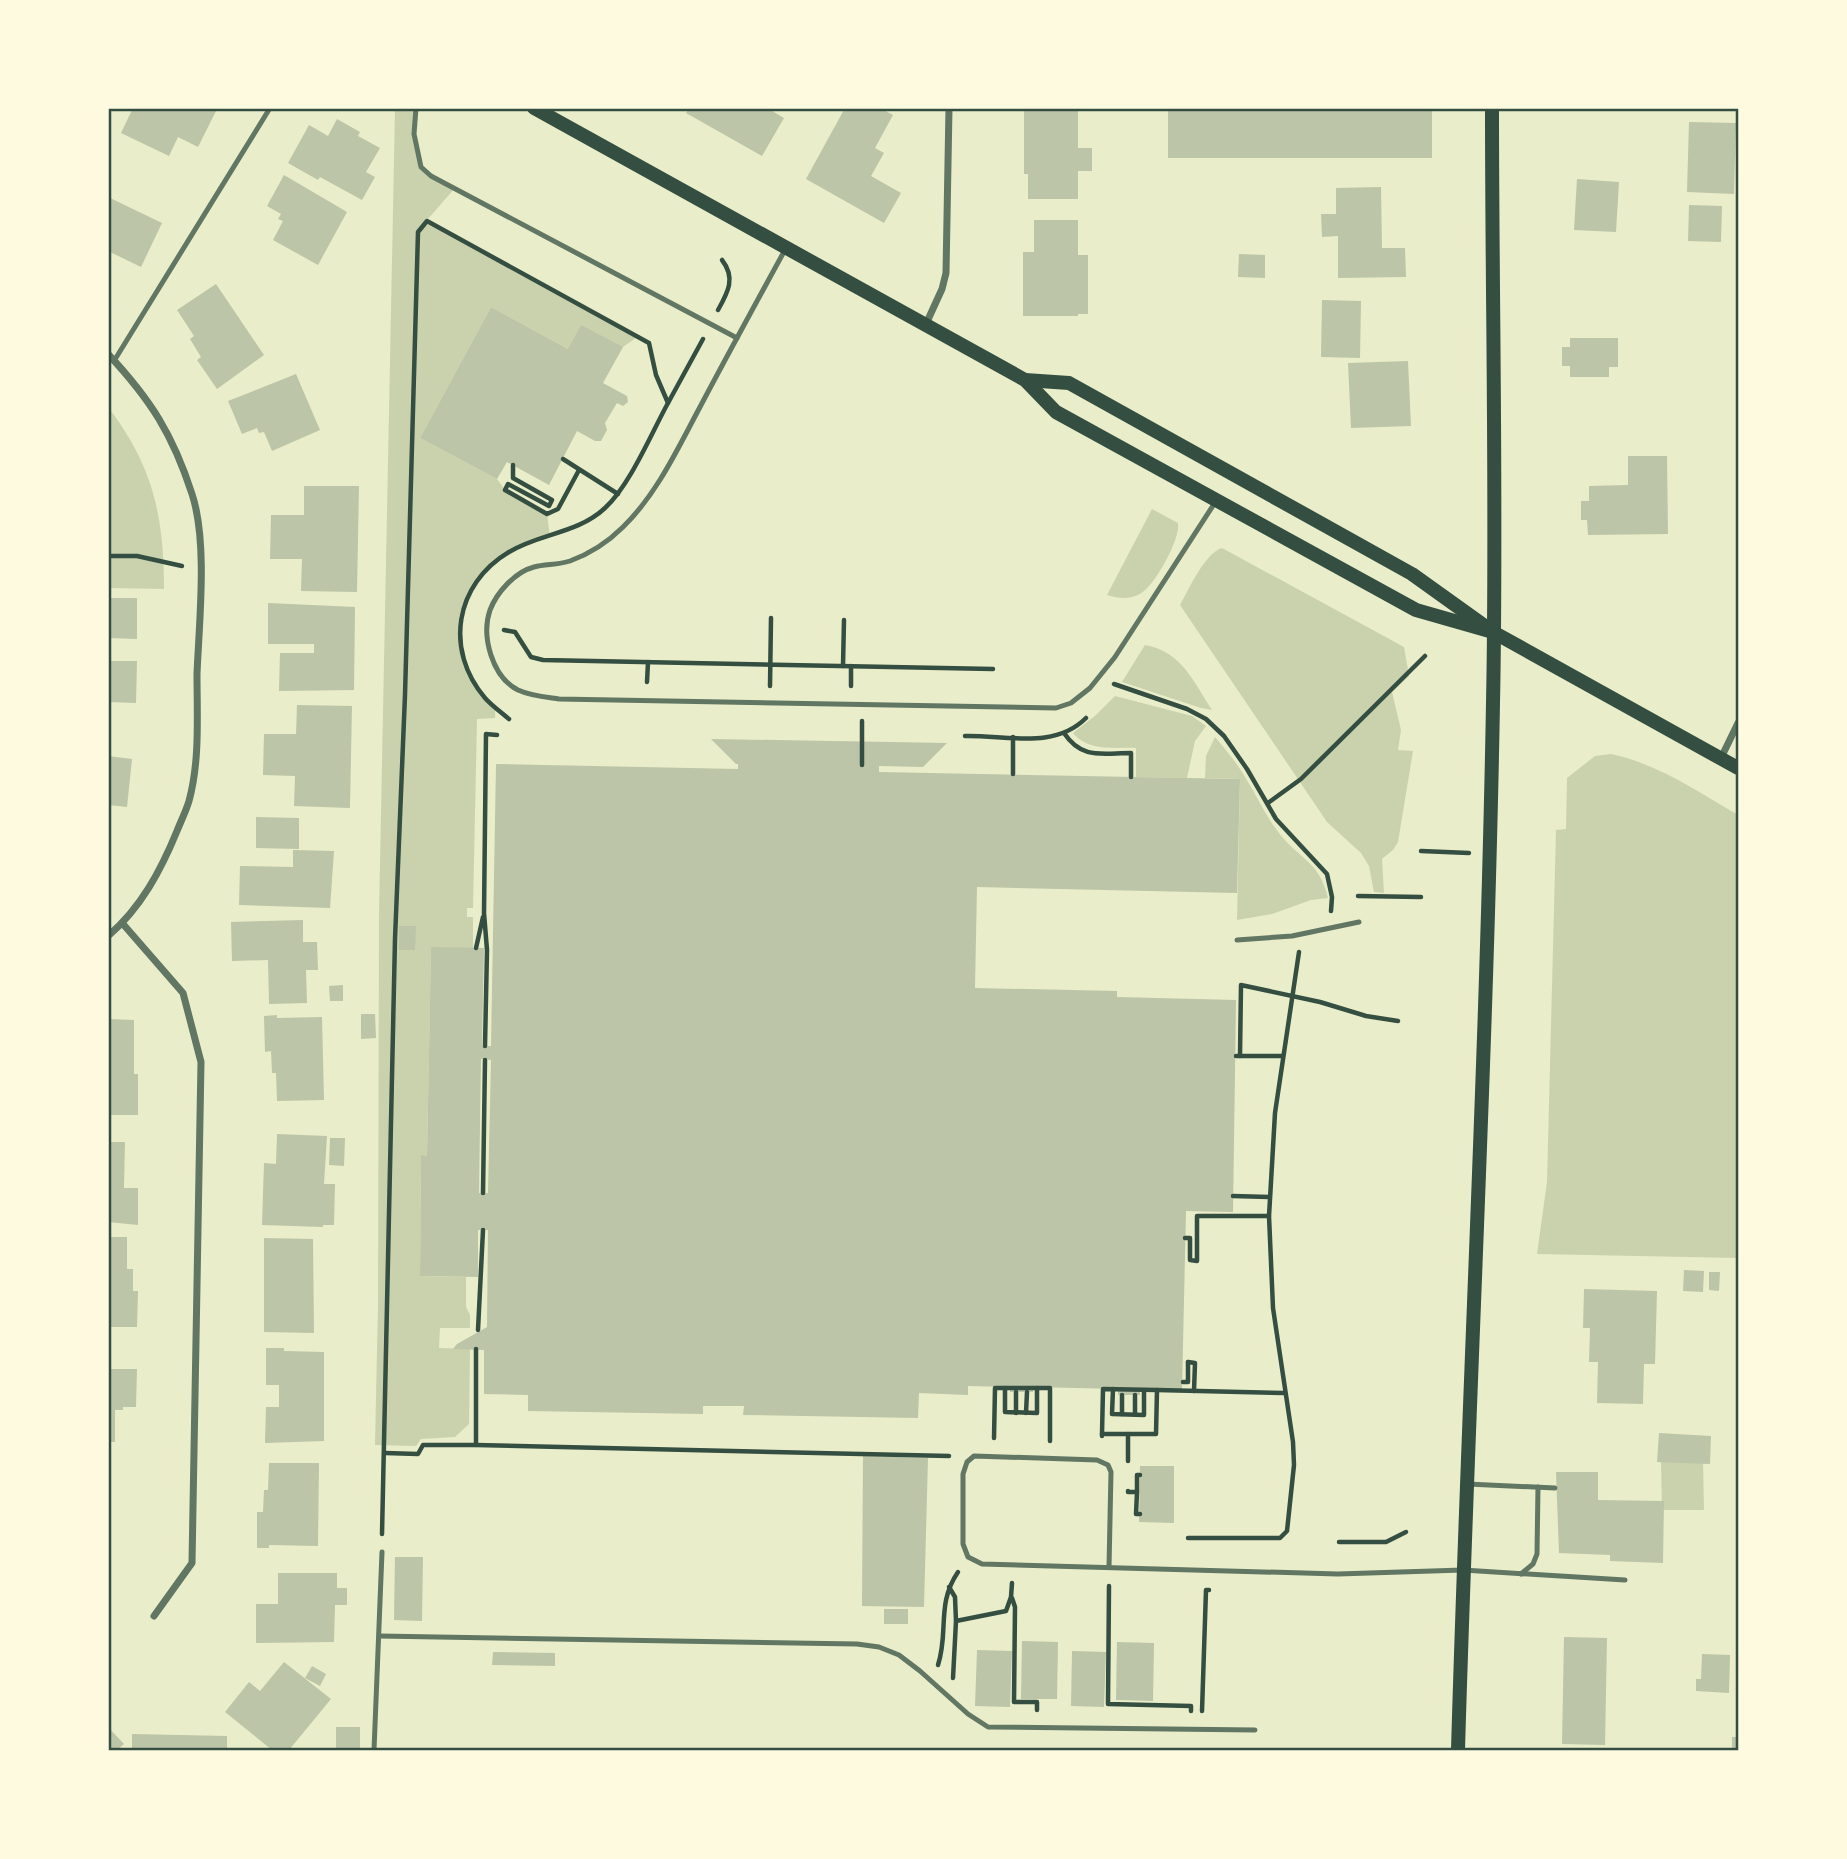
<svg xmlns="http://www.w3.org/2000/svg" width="1847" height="1859" viewBox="0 0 1847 1859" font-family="Cabin,sans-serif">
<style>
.green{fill:#cad2ad}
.building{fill:#bcc5a7;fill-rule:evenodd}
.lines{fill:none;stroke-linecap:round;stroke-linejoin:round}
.path{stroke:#344e41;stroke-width:4.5}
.service{stroke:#617663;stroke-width:5}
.minor{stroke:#617663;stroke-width:7}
.secondary{stroke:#344e41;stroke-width:14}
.neatline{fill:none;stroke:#344e41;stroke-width:2.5}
</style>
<rect width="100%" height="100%" fill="#e9edc9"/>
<g class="green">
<path d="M416,108L414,134L421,167L455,188L427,220L637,337L623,347L568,349L491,307L420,438L497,479L505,490L547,514L550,537L527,543L494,562L466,597L459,640L472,679L495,707V718L477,719L473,908H467V917H473V948H431L427,1156H421L420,1276L466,1277V1307L470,1315V1328H440L439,1348L470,1349L469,1424L455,1437L421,1439L416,1446L375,1445L378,1305L379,914L395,109Z"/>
<path d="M108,407C153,466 164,516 164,589L109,588Z"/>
<path d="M1152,509L1178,523C1181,538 1156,582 1144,591C1133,600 1120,599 1107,595Z"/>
<path d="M1222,548L1404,647L1409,676L1392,692L1401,730L1398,750L1413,751L1398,842L1393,850L1382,859L1384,893L1374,892L1369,866L1361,853L1327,822L1180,605C1189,589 1205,553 1222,548Z"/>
<path d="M1145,645C1182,652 1193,681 1212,710L1201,708L1122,682Z"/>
<path d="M1115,696L1192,716L1206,726L1195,741L1187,778L1136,777V748C1114,747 1089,752 1073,733L1096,715Z"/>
<path d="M1215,737C1226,750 1237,763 1245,777C1256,794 1264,813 1276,829C1297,859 1319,859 1328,898L1311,900L1272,914L1237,920L1240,779L1205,778L1206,756Z"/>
<path d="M1611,754C1658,764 1697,791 1738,815V1258L1537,1254L1547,1182L1556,830L1566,829L1567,778L1595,756Z"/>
<path d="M1703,1461L1704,1510H1662L1661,1462Z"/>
</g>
<g class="building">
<path d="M133,108H211L216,111L198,147L178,137L169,156L121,133Z"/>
<path d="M689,108H767L784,118L762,156L686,113Z"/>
<path d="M845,108H880L893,115L875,148L884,153L871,176L901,193L884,223L806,179Z"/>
<path d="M1024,108H1078V148H1092V171H1078V199H1028V174H1024Z"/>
<rect x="1168" y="108" width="264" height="50"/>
<path d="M337,119L360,132L358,136L380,148L366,172L375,177L362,200L320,177L318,180L288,163L309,125L328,136Z"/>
<path d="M1689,122L1736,123L1734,194L1687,192Z"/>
<path d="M284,175L347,212L318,265L273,240L283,221L278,219L281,214L267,206Z"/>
<path d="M1577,179L1619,182L1616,232L1574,230Z"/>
<path d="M1381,187L1382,248H1405L1406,277L1338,278V236L1322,237L1321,214H1336V188Z"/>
<path d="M108,197L162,223L141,267L108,251Z"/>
<path d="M1689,205L1722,206L1721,242L1688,241Z"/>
<path d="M1034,220H1078V255H1088V314H1078V316H1023V252H1034Z"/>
<path d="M1239,254L1265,255V278L1238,277Z"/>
<path d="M216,284L264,355L217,389L197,360L201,357L190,339L194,336L177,310Z"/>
<path d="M1322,300L1361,301L1360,358L1321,357Z"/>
<path d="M491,307L568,349L581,325L623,347L603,383L627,396L628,402L623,406L617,403L605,423L607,430L601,441H595L577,431L549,485L507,462L497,479L420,438Z"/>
<path d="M1570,338H1618V367H1609V377H1570V366H1562V347H1570Z"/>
<path d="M1408,361L1411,426L1351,428L1348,363Z"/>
<path d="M296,374L320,430L272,451L264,432L259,433L257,428L242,434L228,401Z"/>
<path d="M1628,456H1667L1668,534L1588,535L1587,520H1581V501H1589V486L1628,485Z"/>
<path d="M304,486H359L357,592L301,591L302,559H270L271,515H304Z"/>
<path d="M108,598H137V639L108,638Z"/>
<path d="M268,603L355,607L354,690L279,691L280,653H314V644H268Z"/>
<path d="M108,661H137L136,703L108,702Z"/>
<path d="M297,705L352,706L350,808L294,806L295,776L263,775L264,734H296Z"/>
<path d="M711,739L947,743L923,767L879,766V772L1240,779L1237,893L977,887L975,988L1117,991V997L1236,1000L1233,1212L1186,1211L1182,1390L1140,1389V1395H1118V1389L1033,1387V1392H1010V1387L968,1386V1395L919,1393L918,1418L743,1415L744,1406H703V1414L528,1411V1395L484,1394V1350L453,1349L457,1344L487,1327L488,1230H478V1277L420,1276L421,1155L427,1156L431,947L484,948L482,1046H491L496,764L738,769V764H736ZM481,1059L491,1060L488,1193H479Z"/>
<path d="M108,756L132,759L127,807L108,805Z"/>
<path d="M256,817L299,818V849L256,848Z"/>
<path d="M293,850L334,851L330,908L239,905L240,866L293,867Z"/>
<path d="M303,920V942H317L318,970H306L307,1003L269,1004L268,960L232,961L231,922Z"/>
<path d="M399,926H416L415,950H399Z"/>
<path d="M343,985V1001H330L329,986Z"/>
<path d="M361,1014H375L376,1038L361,1039Z"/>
<path d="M277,1015V1018L322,1017L324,1100L277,1101L276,1073H272L271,1051L265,1052L264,1016Z"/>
<path d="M108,1019L134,1020V1074H138V1115H108Z"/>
<path d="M277,1134L327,1136L324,1184H335L334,1225H323V1227L262,1225L264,1163L276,1164Z"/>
<path d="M330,1138H345L344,1166L329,1165Z"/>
<path d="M108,1142H125L124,1188H138V1225L108,1222Z"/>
<path d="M108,1237H127V1269H133V1291H138L137,1327H108Z"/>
<path d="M264,1238L313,1239L314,1333L264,1332Z"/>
<path d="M1684,1270L1704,1271L1703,1292L1683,1291Z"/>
<path d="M1709,1272H1720L1719,1291L1709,1290Z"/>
<path d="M1584,1289L1657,1291L1655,1364H1644L1643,1404L1597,1403L1598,1362H1589L1590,1328H1583Z"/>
<path d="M266,1348H284V1351L324,1352V1441L265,1443L266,1407H279V1385H266Z"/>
<path d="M108,1369H137L136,1407H123V1410H115V1442H108Z"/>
<path d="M1659,1433L1711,1436L1710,1464L1657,1462Z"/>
<path d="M863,1456L928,1458L924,1607L862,1606Z"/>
<path d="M269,1463H319L318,1546L269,1545V1548H257V1512H263L264,1490H268Z"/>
<path d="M1140,1466H1174V1523L1139,1522Z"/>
<path d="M1556,1472H1598V1500L1664,1501L1663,1563L1610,1561V1555L1559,1553Z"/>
<path d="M395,1557H423L422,1621L394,1620Z"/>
<path d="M278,1573H337V1588H347V1605H335L334,1642L256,1643V1604H278Z"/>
<rect x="884" y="1609" width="24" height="15"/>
<path d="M1564,1637L1607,1638L1605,1745L1562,1744Z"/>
<path d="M1022,1641L1058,1642L1057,1699H1021Z"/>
<path d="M1117,1642L1154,1643L1153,1701L1116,1700Z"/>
<path d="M977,1650L1012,1651L1010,1707L975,1706Z"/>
<path d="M1072,1651L1106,1652L1104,1707L1071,1706Z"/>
<path d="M493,1652L555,1653V1666L492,1665Z"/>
<path d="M1702,1654L1730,1655L1729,1693L1696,1691V1679H1701Z"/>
<path d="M284,1662L331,1699L289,1750H272L225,1712L249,1682L260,1691Z"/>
<path d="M312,1666L326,1674L320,1686L305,1678Z"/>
<path d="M108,1727L124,1744L117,1750H108Z"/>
<rect x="336" y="1727" width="24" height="23"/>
<path d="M132,1734L227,1736V1750H132Z"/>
<rect x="1732" y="1737" width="6" height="13"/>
</g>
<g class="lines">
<g class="path">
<path d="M718,310C728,292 736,278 722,260"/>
<path d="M563,459L618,494"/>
<path d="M513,465V478L552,500L549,506L508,484L505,490L547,514L558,509L579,470"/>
<path d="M108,556H137L182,566"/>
<path d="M504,630L515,632L531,657L543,660L993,669"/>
<path d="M843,666L844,620"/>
<path d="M851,666V686"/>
<path d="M647,682L648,662"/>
<path d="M1114,684L1187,709L1206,719L1224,736L1247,769L1276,819L1327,874L1332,897L1331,911"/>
<path d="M770,686L771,618"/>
<path d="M509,719C501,712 492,706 485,698C444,650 455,584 509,552C540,533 577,534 605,508C630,485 651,434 668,403"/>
<path d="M862,721V765"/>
<path d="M1064,733C1082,760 1102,753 1131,753V777"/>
<path d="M965,736C1006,735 1054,750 1086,718"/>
<path d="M1013,774V737"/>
<path d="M1268,803L1301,779L1425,656"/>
<path d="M1421,851L1469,853"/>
<path d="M1358,896L1421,897"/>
<path d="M476,948L483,917"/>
<path d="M485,1046L487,950L484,913L486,734L497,735"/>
<path d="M1236,1056H1283"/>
<path d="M1240,1056L1241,985L1320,1002L1366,1016L1398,1021"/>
<path d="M483,1193L485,1060"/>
<path d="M1233,1196L1269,1197"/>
<path d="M1185,1238H1190V1260L1197,1261V1216H1269"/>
<path d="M478,1330L483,1230"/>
<path d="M1188,1362L1195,1363L1194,1391"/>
<path d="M1183,1382H1188V1362"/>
<path d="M1005,1388V1412L1037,1413V1388"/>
<path d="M1113,1389L1112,1414L1144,1415V1390"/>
<path d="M1157,1390L1285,1393"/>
<path d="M1016,1392V1413"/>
<path d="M1122,1395V1414"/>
<path d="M1026,1413L1027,1392"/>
<path d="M1135,1414V1395"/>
<path d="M1102,1434L1103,1389L1157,1390L1156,1434H1128"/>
<path d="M1102,1436V1434H1128V1461"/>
<path d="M994,1438L995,1388H1050V1441"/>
<path d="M476,1445V1349"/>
<path d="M385,1453L418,1454L423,1445H476L949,1456"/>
<path d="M1128,1491V1492H1137V1475H1140"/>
<path d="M1137,1492L1136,1514H1140"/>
<path d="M382,1534L395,939L405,695L418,232L427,221L649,343L656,375L668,403L703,339"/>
<path d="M1188,1538H1280L1287,1531L1294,1465L1293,1442L1273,1308L1269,1216L1275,1113L1299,952"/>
<path d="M1339,1542H1386L1406,1532"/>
<path d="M1109,1586L1108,1704L1191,1706V1711"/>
<path d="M949,1587L955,1597L956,1621"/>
<path d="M1012,1598L1015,1607L1014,1702H1037V1710"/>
<path d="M938,1665C949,1632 936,1604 958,1572"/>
<path d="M953,1678L956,1621L1006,1611L1011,1597L1012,1583"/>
<path d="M1202,1711L1206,1590H1209"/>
</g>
<g class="service">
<path d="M416,108L414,134L421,167L431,176L737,338"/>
<path d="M786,248C757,301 728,354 700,407C678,448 657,494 623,527C609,541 589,554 570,561C558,565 546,564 534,567C515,572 497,592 490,610C481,636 492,677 518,690C531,696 545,697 559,699L1056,708L1071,703L1090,688L1115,657L1216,501"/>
<path d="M114,361L270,108"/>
<path d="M1237,940L1292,936L1359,922"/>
<path d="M1467,1484L1555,1488"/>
<path d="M1109,1567L1111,1472L1108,1465L1097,1460L974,1456L967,1462L963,1474V1544L968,1557L982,1564L1338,1574L1463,1570L1625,1580"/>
<path d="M1521,1574L1533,1564L1537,1554L1538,1487"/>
<path d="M379,1636L857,1644L879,1647L899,1655L920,1671L968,1714L988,1727L1255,1730"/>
<path d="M374,1750L382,1552"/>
</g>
<g class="minor">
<path d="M926,324L942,289L946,273L949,108"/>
<path d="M108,354C151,400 173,435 192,494C208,542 199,623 197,674C197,715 200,761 189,801C186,811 181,821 177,831C161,870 141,908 108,936"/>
<path d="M1721,758L1738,723"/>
<path d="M123,924L183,993L201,1062L192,1563L154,1616"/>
</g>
<g class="secondary">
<path d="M534,108L1025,380L1056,412L1416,610L1493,632"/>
<path d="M1025,380L1069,383L1412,574L1493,632L1738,768"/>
<path d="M1458,1750C1468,1401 1487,1052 1493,703C1497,505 1492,307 1492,108"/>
</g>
</g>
<rect width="1847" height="1859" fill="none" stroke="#fefae0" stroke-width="220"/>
<rect x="110" y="110" width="1627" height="1639" class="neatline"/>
</svg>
